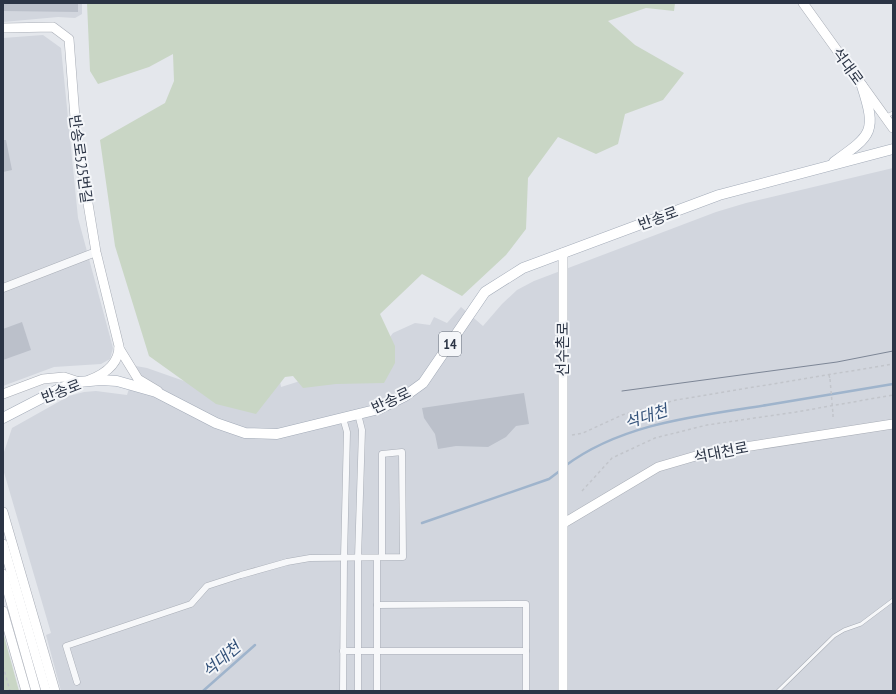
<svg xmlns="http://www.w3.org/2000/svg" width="896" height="694" viewBox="0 0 896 694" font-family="'PT Sans Narrow','Noto Sans KR',sans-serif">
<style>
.built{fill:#d2d6de}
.green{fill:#c9d6c5}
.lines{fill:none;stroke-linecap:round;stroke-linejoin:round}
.stream{stroke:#9fb4cc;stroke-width:2.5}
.building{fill:#bbc0ca}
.service-casing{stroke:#a9aeb7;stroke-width:4}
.minor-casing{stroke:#a9aeb7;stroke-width:7}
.tertiary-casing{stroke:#a9aeb7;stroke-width:9}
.secondary-casing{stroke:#a9aeb7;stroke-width:10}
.primary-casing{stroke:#a3abb8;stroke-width:11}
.path{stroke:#c2c5cb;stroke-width:1.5;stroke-dasharray:3 3;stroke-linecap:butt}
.service{stroke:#f7f8fa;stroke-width:3}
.minor{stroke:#f7f8fa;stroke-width:6}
.tertiary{stroke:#f7f8fa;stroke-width:8}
.secondary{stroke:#fff;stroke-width:9}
.primary{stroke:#fff;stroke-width:10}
.tram{stroke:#7d8696;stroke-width:1}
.path-bridge{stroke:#c2c5cb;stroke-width:1.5;stroke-dasharray:3 3;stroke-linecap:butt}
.labels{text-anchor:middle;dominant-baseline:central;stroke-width:4;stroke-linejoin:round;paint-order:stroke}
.shield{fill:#f4f6f9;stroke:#676e7b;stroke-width:1}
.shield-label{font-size:14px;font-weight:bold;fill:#2b3445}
.street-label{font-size:15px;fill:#2b3445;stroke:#f4f6f9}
.water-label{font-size:16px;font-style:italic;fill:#34527a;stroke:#f4f6f9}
</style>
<rect width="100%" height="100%" fill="#e4e7ec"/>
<g class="built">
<path d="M3,3H82V14L75,18L58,17L3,22Z"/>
<path d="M43,35L61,48L78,218L113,348L110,359L101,364L54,367L3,386V38Z"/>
<path d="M893,168V691H61L46,635L51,633L3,469V455L12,428L69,396L84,392L96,391L127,395L136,366L147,368L204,388L280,381L281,387L297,382L310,374L390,337L393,333L415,323L430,325L434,317L447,323L461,307L483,326L502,304L517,290L534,281L716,212L746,203Z"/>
</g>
<g class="green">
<path d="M87,3H675L674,11L646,8L608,21L635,45L684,73L663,100L625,114L618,144L596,154L558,137L528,178L526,229L506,255L462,296L422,274L380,314L395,346V363L384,383L336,384L303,388L293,376L285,377L256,414L216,404L149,356L115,246L100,140L165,103L174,81L173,54L149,67L98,84L90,71Z"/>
<path d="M3,632L19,691H3Z"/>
</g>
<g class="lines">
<g class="stream">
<path d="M565,466C622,423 698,416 767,405C809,398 851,391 893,384"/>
<path d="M422,523L549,479L561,470"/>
<path d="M203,691L255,645"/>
</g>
</g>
<g class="building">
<path d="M3,3H78V12L3,11Z"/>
<path d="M3,140H6L12,170L3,172Z"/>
<path d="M22,322L31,350L3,360V329Z"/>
<path d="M524,393L529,424L516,426L506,437L488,447L456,446L438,449L435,434L424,418L422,408Z"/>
</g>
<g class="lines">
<g class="service-casing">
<g id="service">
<path d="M886,116L893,113"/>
<path d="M778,691L834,636L844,630L861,624L893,600"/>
</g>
</g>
<g class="minor-casing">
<g id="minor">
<path d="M358,414L362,430L358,558V691"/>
<path d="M343,418L347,432L344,558L343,691"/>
<path d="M377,558V691"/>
<path d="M377,605L526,604V691"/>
<path d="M343,651H526"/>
<path d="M77,682L66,646L191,604L207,586L241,575L287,562L310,558L403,557L402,452L382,454V557"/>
</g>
</g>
<g class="tertiary-casing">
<path id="tertiary" d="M3,288L96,252"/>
</g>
<g class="secondary-casing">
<g id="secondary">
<path d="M803,3L893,128"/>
<path d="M3,28L53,27L69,39L76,131L96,252L119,346C119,364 105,374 89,380"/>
<path d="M563,253V691"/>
<path d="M119,348L138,379L158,391"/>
<path d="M3,394L43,379L64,377L79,382"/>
<path d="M3,512L55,691"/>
<path d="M564,523L658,467L706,453L893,424"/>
<path d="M3,544L46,691"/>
<path d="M3,574L36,691"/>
<path d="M3,611L26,691"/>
</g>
</g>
<g class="primary-casing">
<g id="primary">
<path d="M834,162C872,135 877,132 862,86"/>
<path d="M3,418L61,388L79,382L101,380L117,381L156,392L216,423L245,433L277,434L379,409L405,396L423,383L485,292L523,268L719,195L893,149"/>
</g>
</g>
<g class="path">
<path d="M829,375L830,379"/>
<path d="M833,414V418"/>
<path d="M572,435L583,433L622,415L676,400L893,364"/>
<path d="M582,491L612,458L655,438L707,425L796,412L893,395"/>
<path d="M3,666L10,691"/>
</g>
<use href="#service" class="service"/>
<use href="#minor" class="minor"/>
<use href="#tertiary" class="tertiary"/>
<use href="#secondary" class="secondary"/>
<use href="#primary" class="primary"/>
<path class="tram" d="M622,391L837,362L893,351"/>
<path class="path-bridge" d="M830,379L833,414"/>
</g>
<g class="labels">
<rect class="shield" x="439" y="332" width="22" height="24" rx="3"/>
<g class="shield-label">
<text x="450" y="344">14</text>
</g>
<g class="street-label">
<text transform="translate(848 66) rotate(54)">석대로</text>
<text transform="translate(81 159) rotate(82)">반송로525번길</text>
<text transform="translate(658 218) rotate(-20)">반송로</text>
<text transform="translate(562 349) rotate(-90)">선수촌로</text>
<text transform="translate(61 391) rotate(-21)">반송로</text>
<text transform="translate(391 400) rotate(-25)">반송로</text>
<text transform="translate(721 452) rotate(-11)">석대천로</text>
</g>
<g class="water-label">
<text transform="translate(646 416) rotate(-18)">석대천</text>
<text transform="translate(221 659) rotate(-41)">석대천</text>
</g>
</g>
<rect width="896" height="694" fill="none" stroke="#2b3445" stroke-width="8"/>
</svg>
